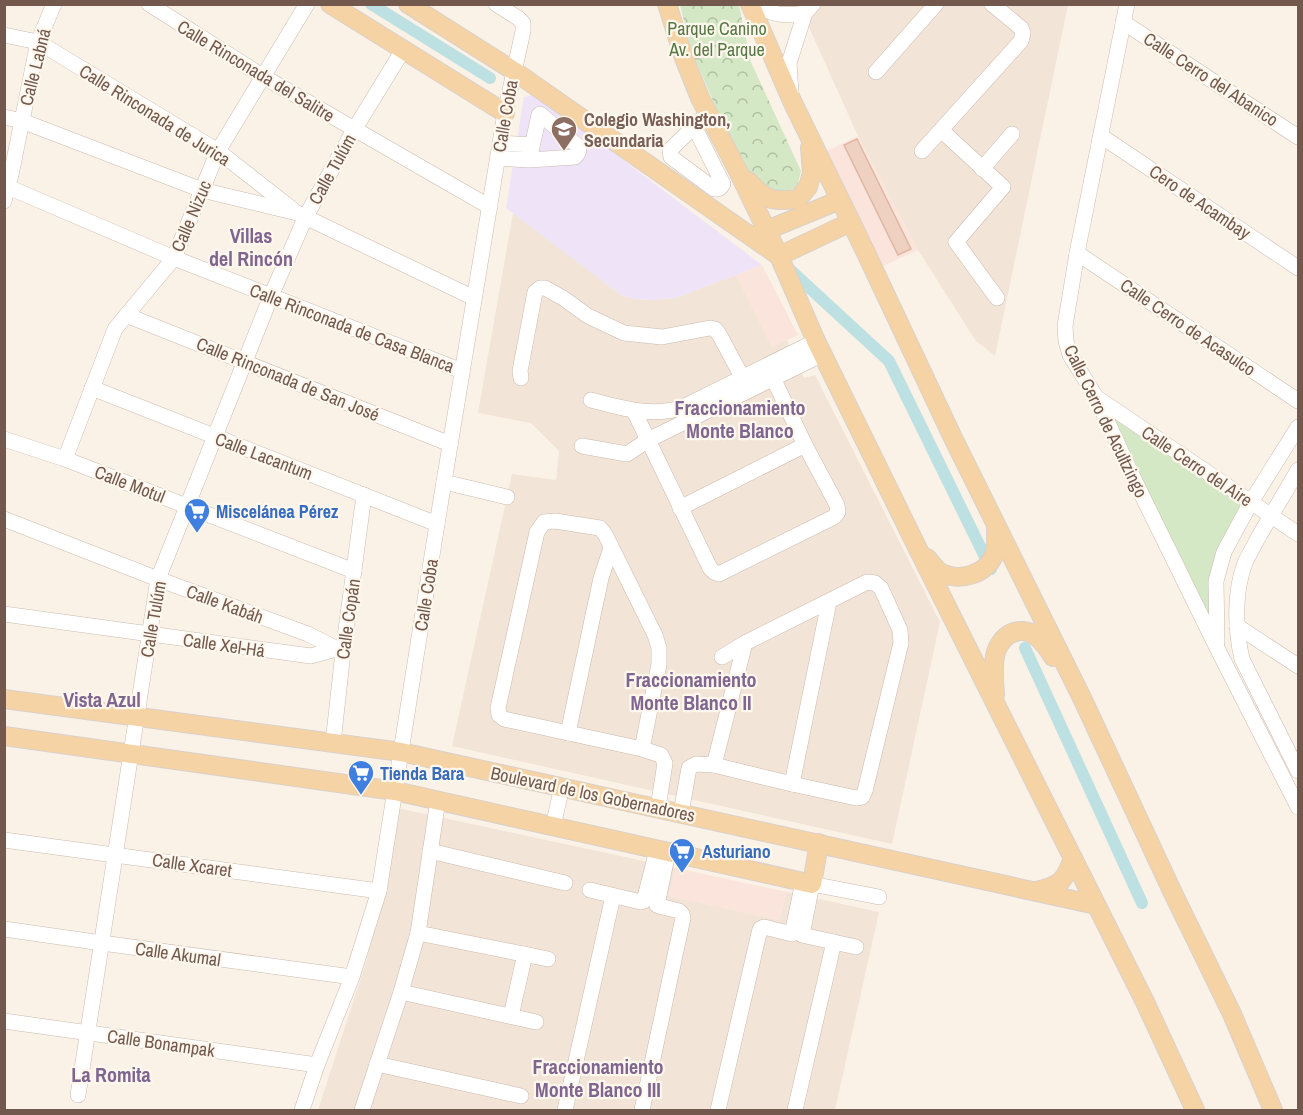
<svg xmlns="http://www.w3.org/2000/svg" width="1303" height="1115" viewBox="0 0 1303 1115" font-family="'Archivo Narrow',sans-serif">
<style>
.residential{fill:#f2e4d6}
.commercial{fill:#fae4dc}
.education{fill:#efe4f7}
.park{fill:url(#park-crowns)}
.garden{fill:#d5e8c6}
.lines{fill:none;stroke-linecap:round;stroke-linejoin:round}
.canal{stroke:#bde0e3;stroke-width:12}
.building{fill:#efd1c1;stroke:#e0b7a2;stroke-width:1.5}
.minor-casing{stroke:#ccbaae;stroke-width:16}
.major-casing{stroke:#d8d1cd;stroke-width:20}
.minor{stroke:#fff;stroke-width:15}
.major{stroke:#f5d3a4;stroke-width:18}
.labels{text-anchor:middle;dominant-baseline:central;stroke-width:4.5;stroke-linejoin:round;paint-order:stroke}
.park-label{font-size:18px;fill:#577846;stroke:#fef7ed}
.street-label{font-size:18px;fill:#73594d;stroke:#fef7ed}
.education-label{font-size:18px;font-weight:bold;fill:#785e54;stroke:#fef7ed;text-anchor:start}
.shop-label{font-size:18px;font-weight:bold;fill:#366cbe;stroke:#fef7ed;text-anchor:start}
.neighbourhood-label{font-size:20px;font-weight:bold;fill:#7f658f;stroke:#fef7ed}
</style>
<defs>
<pattern id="park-crowns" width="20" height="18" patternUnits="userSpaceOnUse" patternTransform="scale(1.5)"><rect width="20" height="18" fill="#d5e8c6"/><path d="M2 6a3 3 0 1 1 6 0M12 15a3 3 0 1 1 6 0" fill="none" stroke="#b1bfa3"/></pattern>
</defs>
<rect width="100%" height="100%" fill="#fbf2e7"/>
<g class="residential">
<path d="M799,5H1068L995,356L976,341L918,250L858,136Z"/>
<path d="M513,213L621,295L634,299L654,300L676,298L736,275L772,347L787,340L804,378L815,375L940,622L892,844L452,746L512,474L556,480L559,451L531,423L478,413Z"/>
<path d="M397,808L676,868L669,896L779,920L787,892L879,912L835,1110H318L367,959Z"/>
</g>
<g class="commercial">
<path d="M858,136L918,250L883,266L827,151Z"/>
<path d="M762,265L798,335L772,347L736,275Z"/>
<path d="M676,868L787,892L779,920L669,896Z"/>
</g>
<path class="education" d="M536,94L762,265L676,298L654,300L634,299L621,295L506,208L524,97Z"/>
<path class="park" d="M680,5H739L751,62L801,171L797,187L778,195L761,185L741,166L692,52Z"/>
<path class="garden" d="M1096,397L1251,502L1224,552L1217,648Z"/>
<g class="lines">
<g class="canal">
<path d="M371,4L490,78"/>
<path d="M788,268L889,361L991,569"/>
<path d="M1025,648L1142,903"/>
</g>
</g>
<path class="building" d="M857,139L911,249L898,255L844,145Z"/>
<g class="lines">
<g class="minor-casing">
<g id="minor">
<path d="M149,4L264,77L490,207"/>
<path d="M755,4C773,16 785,16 805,13"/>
<path d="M1127,4L1077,253L1065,326L1066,341L1070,355L1096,397L1132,475L1217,648L1298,807"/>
<path d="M1123,22L1298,137"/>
<path d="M4,35L38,42L218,151L292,209"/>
<path d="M876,72L936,4"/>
<path d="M791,92L789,63L805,13L813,4"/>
<path d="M4,117L22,121L202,190L297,213L474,298"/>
<path d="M694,126L723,184C721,188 719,190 714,189L671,157L670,150L708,113"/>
<path d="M941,130L1003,187L956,242L997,298"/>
<path d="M1101,136L1298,268"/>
<path d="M500,143L532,145"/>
<path d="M922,151L1021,41L1023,33L1021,28L992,4"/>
<path d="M498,158L529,160L575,157C578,154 580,151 578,146L540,114L539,115L529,160"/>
<path d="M982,169L1012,134"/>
<path d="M8,187L174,258L462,371"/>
<path d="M4,201L11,175L38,42L54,4"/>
<path d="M1077,253L1298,401"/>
<path d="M126,315L450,444"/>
<path d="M521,378L520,371L535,292L540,288H545L563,298L588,316L624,333L662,337L710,328L715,329L719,334L749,390"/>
<path d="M92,388L437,524"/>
<path d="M1096,397L1298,534"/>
<path d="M591,400C621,408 651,417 681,408L816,341"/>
<path d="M634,411L710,568L714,572L719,574L834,517L838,512L837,505L805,445L773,378"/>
<path d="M4,439L65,459L354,571"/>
<path d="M582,446L627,454L648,440L823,354"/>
<path d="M65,459L115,329L174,258L218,151L307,4"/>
<path d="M1298,470C1285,493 1271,515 1258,538C1254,546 1249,554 1245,563C1234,592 1235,629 1242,659L1298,771"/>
<path d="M444,482L507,497"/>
<path d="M680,508L805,445"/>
<path d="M4,519L158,579L308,634L343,652"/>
<path d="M4,614L311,656L336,649"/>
<path d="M1237,626L1298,666"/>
<path d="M1217,642L1216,581L1224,552L1251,502L1298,427"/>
<path d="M568,733L601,578L611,548"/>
<path d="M333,743L343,652L364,495"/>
<path d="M642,749L659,664V648L655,635L605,534L600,528L555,521L544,522L537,532L498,708L499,715L504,719L642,749L661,755L665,763L658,808"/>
<path d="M714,765L745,643"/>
<path d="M792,784L829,602"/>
<path d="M681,813L689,768L696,764L714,765L792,784L856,798L862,797L865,791L901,643L900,630L881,588L875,583L867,582L745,643L722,657"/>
<path d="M553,826L562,787"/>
<path d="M4,840L379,891"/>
<path d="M430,851L565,883"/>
<path d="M590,890L641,902L644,901L657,850"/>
<path d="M4,929L102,943L352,977"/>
<path d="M418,933L548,959"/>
<path d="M856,947L802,935L812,884L879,897"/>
<path d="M401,992L536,1022"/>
<path d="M511,1016L525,954"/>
<path d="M4,1021L317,1065"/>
<path d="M377,1064L521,1096"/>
<path d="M78,1095L158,579L271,296L306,216L354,130L403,50"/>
<path d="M302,1110L317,1065L352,977L379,891L437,524L505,113L523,31V23L518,18L496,4"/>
<path d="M362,1110L401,992L418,933L438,800"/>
<path d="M565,1110L613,896"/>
<path d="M642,1110L683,918L682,914L679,911L659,906L657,905L668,852"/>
<path d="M718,1110L760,929L764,927L792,934L803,882"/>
<path d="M795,1110L834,942"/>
</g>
</g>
<g class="major-casing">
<g id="major">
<path d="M330,4L505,113"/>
<path d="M408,4L514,71L779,256L851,222"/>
<path d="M667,4L684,58L700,98L738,171L779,256L816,341L916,545L1145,1002L1195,1110"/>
<path d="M750,4L792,101L866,253L954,440L1082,698L1172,891L1232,1014L1273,1110"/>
<path d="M748,181C766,200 771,202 798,199L808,187L812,173L810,148"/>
<path d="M755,235L840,200"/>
<path d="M927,558C931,562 935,569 940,572C959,583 989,574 995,552C997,544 996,535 996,528"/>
<path d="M995,695C994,682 992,661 997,649C1007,628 1028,625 1042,642C1046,646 1050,652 1053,657"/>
<path d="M4,699L401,752L1096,905"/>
<path d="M4,736L395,791L812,884L819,843"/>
<path d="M1036,891C1060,886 1065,881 1073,858"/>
</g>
</g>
<use href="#minor" class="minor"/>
<use href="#major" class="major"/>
</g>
<defs>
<g id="school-pin" transform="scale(1.35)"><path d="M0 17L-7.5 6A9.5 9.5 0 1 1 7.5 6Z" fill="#8d6e63" stroke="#fef7ed"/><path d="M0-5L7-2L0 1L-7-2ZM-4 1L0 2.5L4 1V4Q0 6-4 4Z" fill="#fff"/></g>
<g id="supermarket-pin" transform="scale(1.35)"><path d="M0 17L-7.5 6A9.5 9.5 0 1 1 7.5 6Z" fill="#3f7fe0" stroke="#fef7ed"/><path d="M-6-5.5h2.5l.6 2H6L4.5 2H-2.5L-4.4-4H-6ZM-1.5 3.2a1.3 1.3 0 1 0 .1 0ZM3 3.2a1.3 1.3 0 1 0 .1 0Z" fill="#fff"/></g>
</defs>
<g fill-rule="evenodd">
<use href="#school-pin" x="564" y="129"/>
<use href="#supermarket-pin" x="197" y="511"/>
<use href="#supermarket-pin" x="361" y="773"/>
<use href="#supermarket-pin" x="682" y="851"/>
</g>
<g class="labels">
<g class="park-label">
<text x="717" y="28">Parque Canino<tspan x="717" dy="21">Av. del Parque</tspan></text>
</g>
<g class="street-label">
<text transform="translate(35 67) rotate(-76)">Calle Labná</text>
<text transform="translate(256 71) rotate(31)">Calle Rinconada del Salitre</text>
<text transform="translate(1211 79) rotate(33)">Calle Cerro del Abanico</text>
<text transform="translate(155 115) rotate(32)">Calle Rinconada de Jurica</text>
<text transform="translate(505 116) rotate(-80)">Calle Coba</text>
<text transform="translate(332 169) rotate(-61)">Calle Tulúm</text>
<text transform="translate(1200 202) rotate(34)">Cero de Acambay</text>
<text transform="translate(191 216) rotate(-67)">Calle Nizuc</text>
<text transform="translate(1188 327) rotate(34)">Calle Cerro de Acasulco</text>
<text transform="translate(352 328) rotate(21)">Calle Rinconada de Casa Blanca</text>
<text transform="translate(288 379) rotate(22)">Calle Rinconada de San José</text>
<text transform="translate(1106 421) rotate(64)">Calle Cerro de Acultzingo</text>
<text transform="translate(264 456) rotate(21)">Calle Lacantum</text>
<text transform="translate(1197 466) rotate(34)">Calle Cerro del Aire</text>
<text transform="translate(130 484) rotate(21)">Calle Motul</text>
<text transform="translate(426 595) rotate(-81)">Calle Coba</text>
<text transform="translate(225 604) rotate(20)">Calle Kabáh</text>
<text transform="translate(153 619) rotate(-80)">Calle Tulúm</text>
<text transform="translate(348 619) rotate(-82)">Calle Copán</text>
<text transform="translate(224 645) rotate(8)">Calle Xel-Há</text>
<text transform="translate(593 794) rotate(12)">Boulevard de los Gobernadores</text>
<text transform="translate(192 865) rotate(8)">Calle Xcaret</text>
<text transform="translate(178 954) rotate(8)">Calle Akumal</text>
<text transform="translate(161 1043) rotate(8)">Calle Bonampak</text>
</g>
<g class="education-label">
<text x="584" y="119">Colegio Washington,<tspan x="584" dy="21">Secundaria</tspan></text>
</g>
<g class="shop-label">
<text x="216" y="511">Miscelánea Pérez</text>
<text x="380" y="773">Tienda Bara</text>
<text x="702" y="851">Asturiano</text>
</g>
<g class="neighbourhood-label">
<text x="251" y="235">Villas<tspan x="251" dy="23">del Rincón</tspan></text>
<text x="740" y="407">Fraccionamiento<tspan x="740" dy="23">Monte Blanco</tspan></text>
<text x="691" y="679">Fraccionamiento<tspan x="691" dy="23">Monte Blanco II</tspan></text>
<text x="102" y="699">Vista Azul</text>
<text x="598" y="1066">Fraccionamiento<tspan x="598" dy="23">Monte Blanco III</tspan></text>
<text x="111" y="1074">La Romita</text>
</g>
</g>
<rect width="1303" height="1115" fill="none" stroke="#73594d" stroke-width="12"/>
</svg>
